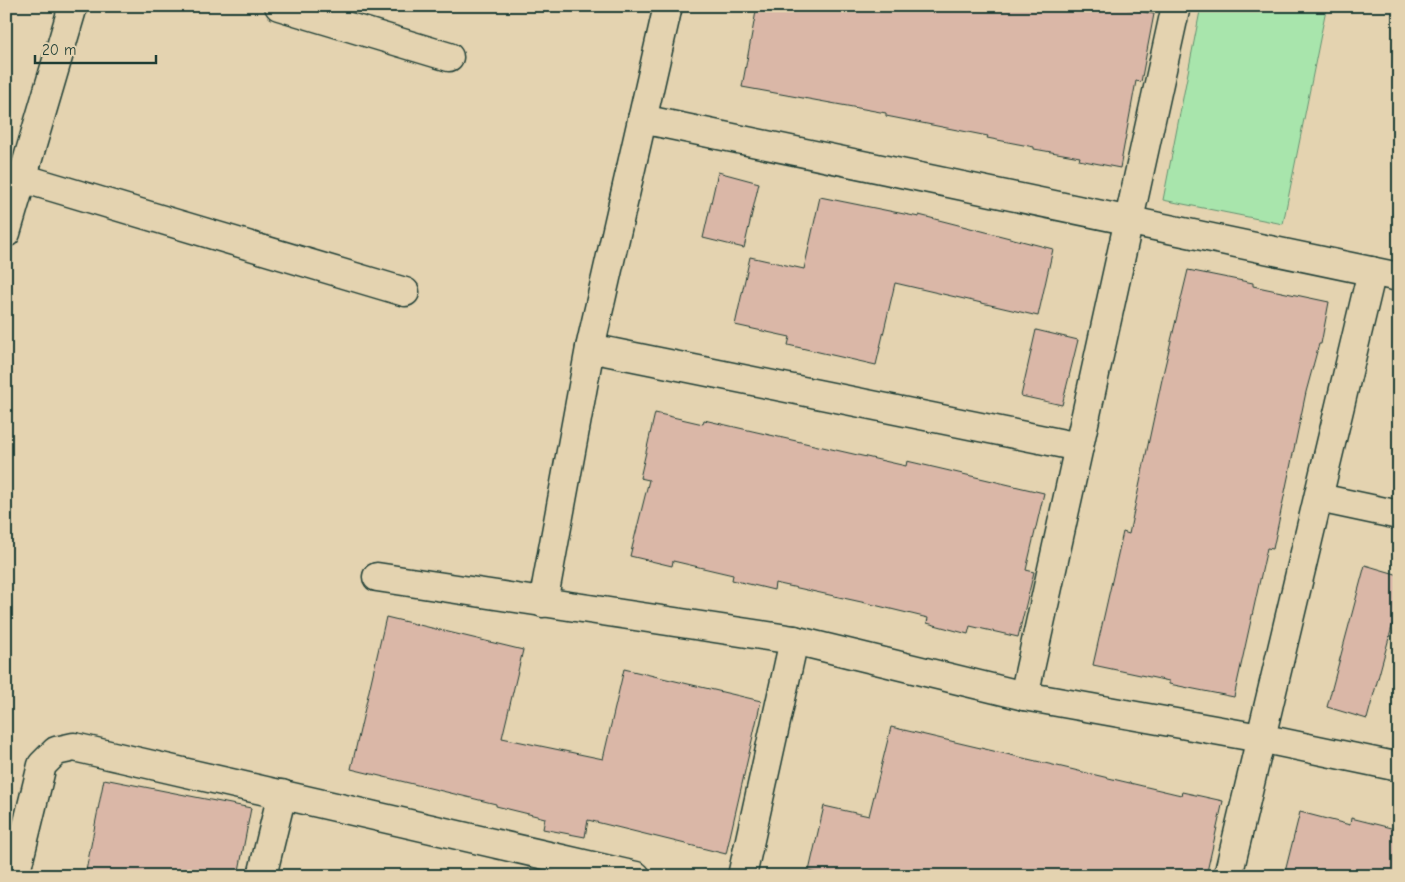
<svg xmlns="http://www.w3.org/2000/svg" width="1405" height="882" viewBox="0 0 1405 882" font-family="'Comic Neue',sans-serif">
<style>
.green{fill:#a8e5ac;stroke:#649170}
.building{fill:#dab7a7;stroke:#1f3d34}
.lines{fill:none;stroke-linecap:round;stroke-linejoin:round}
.minor-casing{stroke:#1f3d34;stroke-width:31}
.minor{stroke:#e4d3b0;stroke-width:28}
</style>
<rect width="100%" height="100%" fill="#e4d3b0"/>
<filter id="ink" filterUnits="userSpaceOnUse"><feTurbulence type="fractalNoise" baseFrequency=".02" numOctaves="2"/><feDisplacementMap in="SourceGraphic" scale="10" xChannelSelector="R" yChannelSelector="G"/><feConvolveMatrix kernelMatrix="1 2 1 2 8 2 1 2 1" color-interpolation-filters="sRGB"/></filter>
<g filter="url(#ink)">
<path class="green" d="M1201,6H1311L1326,9L1283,224L1163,200Z"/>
<g class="building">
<path d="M757,6H1113L1154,14L1141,82L1136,81L1120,168L1079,160L1080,157L1034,149V147L987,138L988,136L886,116V113L742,87Z"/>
<path d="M718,172L759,183L744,248L703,238Z"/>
<path d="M820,197L919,217V215L1053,249L1038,316L895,283L876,365L788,345L790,337L735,325L750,257L804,269Z"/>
<path d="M1188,270L1253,283V286L1329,302L1321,344H1319L1306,392L1273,549L1267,548L1234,697L1169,684V681L1093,665L1123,532L1129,534L1164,370Z"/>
<path d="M1036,330L1078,340L1062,405L1021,396Z"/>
<path d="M655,413L703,424L704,420L906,466L907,461L1044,493L1026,570L1034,572L1018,637L970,626L968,634L927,623L928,618L866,603L775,583L774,590L732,580L733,575L673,561L672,566L630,556L649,480L640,478Z"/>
<path d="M1365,565L1399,575V601L1367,719L1327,707Z"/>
<path d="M386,617L523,650L502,738L603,759L624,669L761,701L726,854L588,820L585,837L543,829L545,818L496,806V804L351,769Z"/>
<path d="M891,727L1181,795L1182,792L1223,801L1206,876H829L809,871L824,806L869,816Z"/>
<path d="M104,779L251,808L238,876H85Z"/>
<path d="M1300,812L1350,825L1351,818L1399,830V876H1284Z"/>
</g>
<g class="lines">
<g class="minor-casing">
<g id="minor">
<path d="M279,6L449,57"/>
<path d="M642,119L1399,277"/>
<path d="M22,178L405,292"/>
<path d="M6,233L73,6"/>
<path d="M590,348L1079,447"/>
<path d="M1319,498L1399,515"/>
<path d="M377,577L794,640L1024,696L1260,738L1399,767"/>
<path d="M543,603L590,348L668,6"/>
<path d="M1024,696L1176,6"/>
<path d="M15,876L42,765L56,751L74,747L636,876"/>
<path d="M262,876L282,794"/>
<path d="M742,876L794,640"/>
<path d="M1228,876L1372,271"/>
</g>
</g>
<use href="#minor" class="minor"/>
</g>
</g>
<rect width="1405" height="882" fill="none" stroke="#e4d3b0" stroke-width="25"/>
<rect x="12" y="12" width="1380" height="857" fill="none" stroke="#1f3d34" stroke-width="2" filter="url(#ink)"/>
<path d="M35 55v8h121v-8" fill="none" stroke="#1f3d34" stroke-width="2.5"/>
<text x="42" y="55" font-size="15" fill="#1f3d34" stroke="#e4d3b0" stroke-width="4" paint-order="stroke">20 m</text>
</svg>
